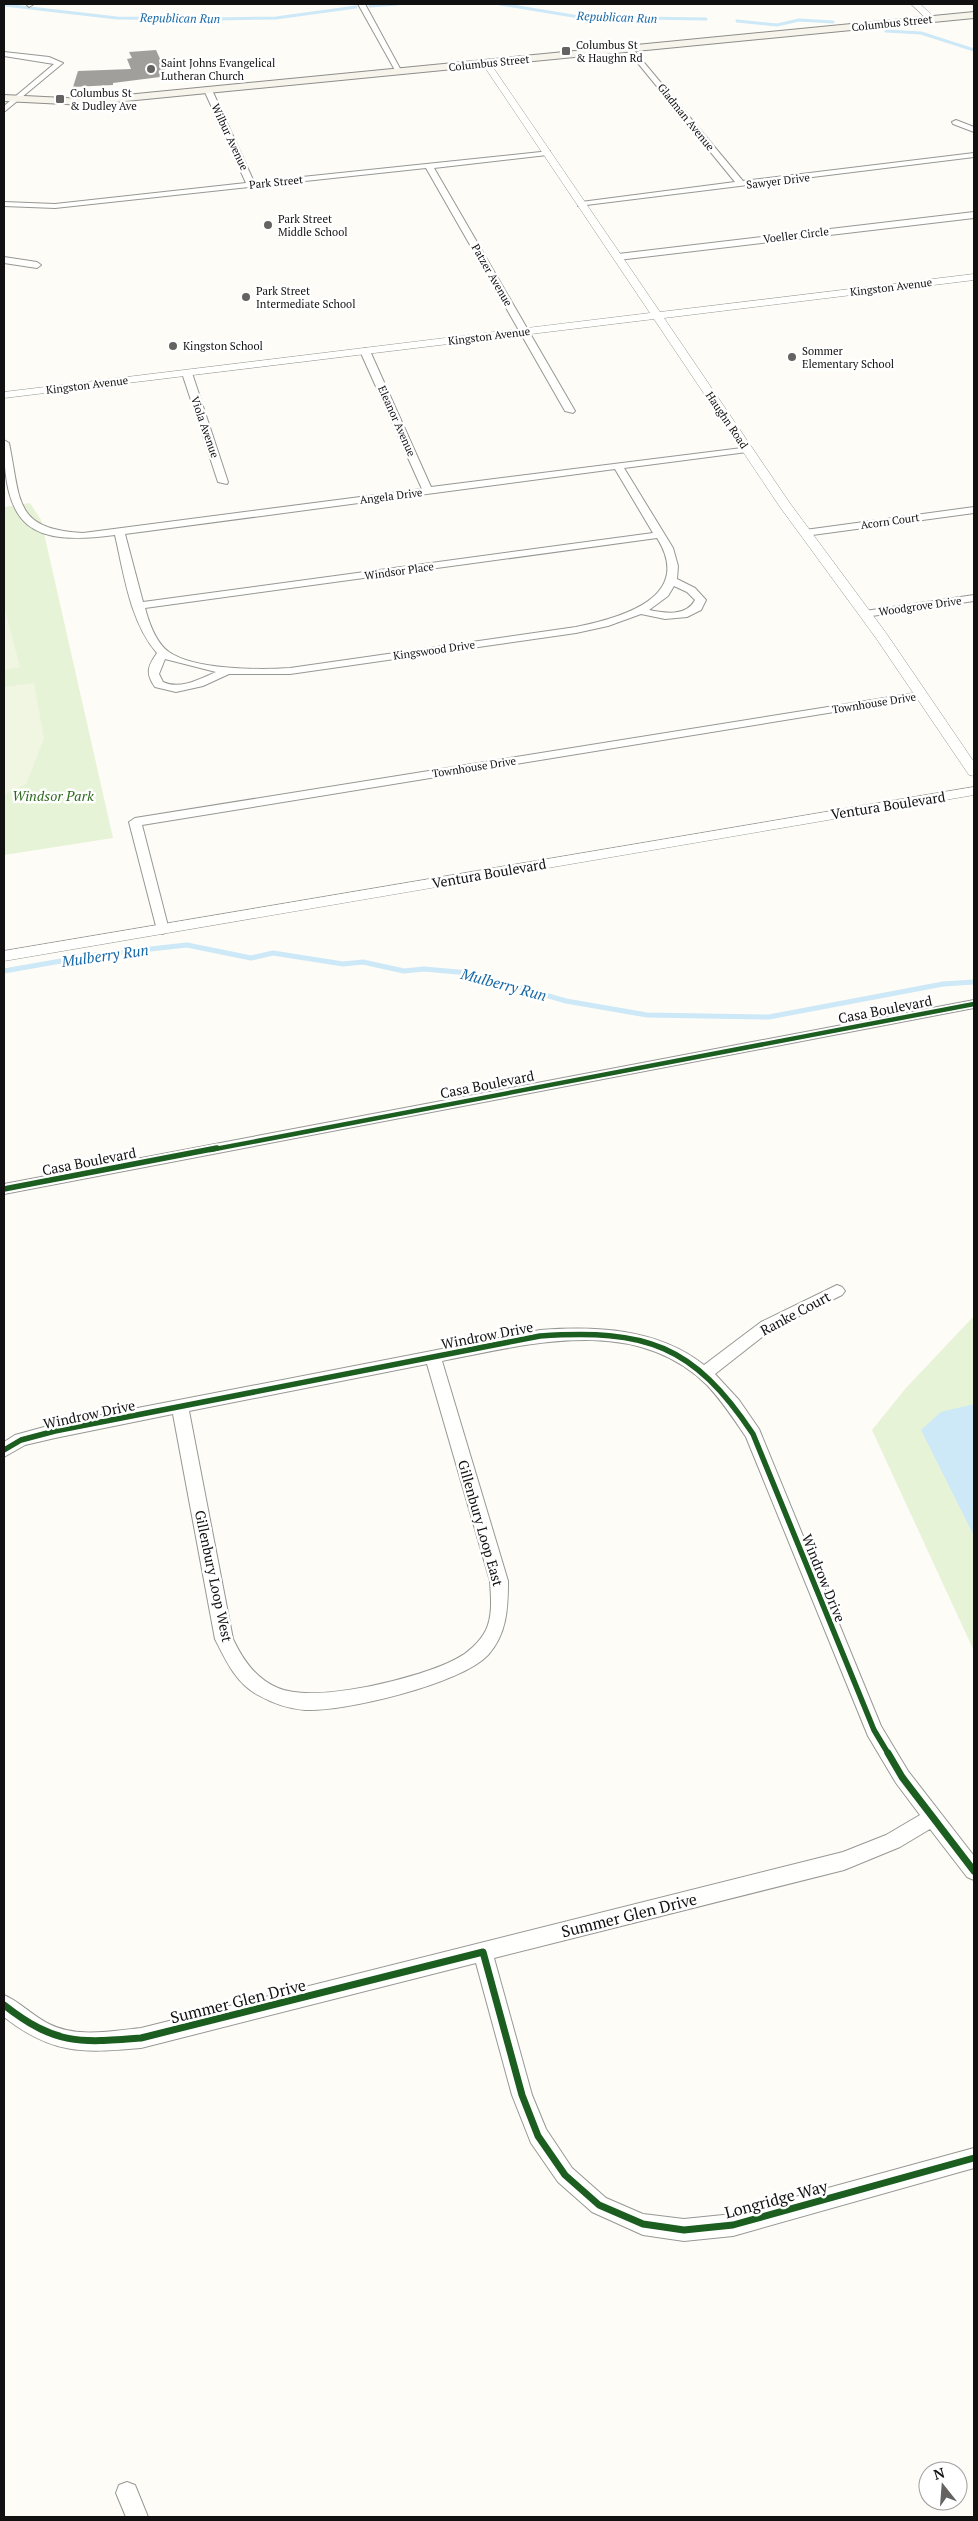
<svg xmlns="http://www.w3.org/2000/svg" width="978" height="2521" viewBox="0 0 978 2521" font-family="'PT Serif',serif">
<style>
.green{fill:#e7f3d7}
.pitch{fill:#f0f6e1}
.water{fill:#cde8f7}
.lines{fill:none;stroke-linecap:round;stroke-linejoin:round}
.stream-far1{stroke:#cde8f7;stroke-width:3}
.stream{stroke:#cde8f7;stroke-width:5}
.building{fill:#a19f9c}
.minor-casing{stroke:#979795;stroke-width:2}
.tertiary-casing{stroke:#979795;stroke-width:1}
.secondary-casing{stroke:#8e8d8b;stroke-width:2}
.minor{fill:#fffffe;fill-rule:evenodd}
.tertiary{fill:#fffffe;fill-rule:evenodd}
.secondary{fill:#f6f4eb;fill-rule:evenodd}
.cycleway-far2-casing{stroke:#fff;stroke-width:7}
.cycleway-far1-casing{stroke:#fff;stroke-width:9}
.cycleway-casing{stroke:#fff;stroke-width:10}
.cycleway-far2{stroke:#1b5e20;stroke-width:4.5}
.cycleway-far1{stroke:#1b5e20;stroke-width:5.5}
.cycleway{stroke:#1b5e20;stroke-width:7}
.poi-dot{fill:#646362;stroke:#fff;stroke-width:2}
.labels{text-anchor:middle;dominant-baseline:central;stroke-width:5;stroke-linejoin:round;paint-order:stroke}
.far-street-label{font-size:11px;fill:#111;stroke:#fff}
.far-poi-label{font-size:11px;fill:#111;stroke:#fff;text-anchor:start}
.far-water-label{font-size:12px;font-style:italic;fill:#1768a6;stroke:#fff}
.park-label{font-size:14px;font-style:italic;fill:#2f6b1f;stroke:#fff}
.street-label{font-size:14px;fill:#111;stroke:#fff}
.water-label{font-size:15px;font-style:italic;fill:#1768a6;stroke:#fff}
.near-street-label{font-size:16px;fill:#111;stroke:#fff}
</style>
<rect width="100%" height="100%" fill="#fdfcf7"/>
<g class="green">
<path d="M30,503L41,520L113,838L4,855V507Z"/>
<path d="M974,1316V1651L872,1430L906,1388Z"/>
</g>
<g class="pitch">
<path d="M4,606L20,667L4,670Z"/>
<path d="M34,683L44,739L26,784L4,794V687Z"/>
</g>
<path class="water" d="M974,1404V1536L921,1430L941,1412Z"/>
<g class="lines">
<g class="stream-far1">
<path d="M500,4L579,17L706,19"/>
<path d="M4,5L117,18L214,19L276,18L356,7"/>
<path d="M370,6L397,4"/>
<path d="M737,21L777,25L799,20L833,22"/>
<path d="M886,31L921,33L974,50"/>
</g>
<path class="stream" d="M4,971L95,955L187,945L251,958L273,953L343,964L363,962L404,971L424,969L469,973L566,1001L647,1015L769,1017L943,984L974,982"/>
</g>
<path class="building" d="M156,50L168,76L113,83V85L73,87L78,71L131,69L127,59L132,58L129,52Z"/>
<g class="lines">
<g class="minor-casing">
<g id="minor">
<path d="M26,4H34L29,7Z"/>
<path d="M358,4H365L403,74L396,72Z"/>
<path d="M631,47L743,181L974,153V157L578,206V202H581L735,182L628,51Z"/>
<path d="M4,52L49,57L63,63L4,112V106L54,64L4,56Z"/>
<path d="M208,88L212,90L254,182L550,151V155H547L434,168L575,411L573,413L565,411L426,168L55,208L4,206V202L55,204L246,183L204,90Z"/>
<path d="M956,120L974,127V132L953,124L952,122Z"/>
<path d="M974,212V218L618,260L614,257L618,254Z"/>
<path d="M4,257L37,262L41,265L37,268L4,263Z"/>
<path d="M365,348L370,351L431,487L750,447V451L747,452L624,468L673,548L678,566L677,579L695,588L706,600L701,610L687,617L665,619L641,614L608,626L576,633L290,674H229L203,686L176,692L155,687C145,673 148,666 157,653C130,622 124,574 115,535C30,546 4,528 4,440L9,443C21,501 13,529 83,533L422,489L360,351ZM615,469L653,533L143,602L125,534ZM657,538C695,598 620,618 576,627L290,668C259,670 195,670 169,652C156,643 149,623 145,608ZM674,586L687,592L695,600C686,617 665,613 649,610L668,596ZM165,659L216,672C200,679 180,690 163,682L159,674Z"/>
<path d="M184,371L192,373L228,482L227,484L218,482L182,373Z"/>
<path d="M974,507V513L805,536L800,533L805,530Z"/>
<path d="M974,595V601L865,617L860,614L865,611Z"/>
<path d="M922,692L926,693V697L142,825L169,930L163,934L157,930L129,822L135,818Z"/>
<path d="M974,1000V1008L4,1194V1184Z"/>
<path d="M837,1285L842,1287L845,1291L842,1295L771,1330L715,1374L739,1400L759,1429L881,1726L908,1771L974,1856V1880L967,1877L930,1829L900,1847L844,1870L494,1958L532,2095L546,2129L572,2168L606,2198L643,2214L684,2219L733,2214L974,2148V2168L733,2236L684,2241L643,2235L592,2212L558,2182L531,2143L512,2095L476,1963L141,2048C82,2053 53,2055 4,2017V1995C20,2002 33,2016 49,2024C76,2038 112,2031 141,2028L843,1852L886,1835L920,1815L896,1783L868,1736L746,1437C734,1419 722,1401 707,1385C635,1314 529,1344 442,1361L508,1581C508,1608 507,1634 488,1655C461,1684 344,1712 305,1710C289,1709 272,1703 258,1695C236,1683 226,1661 215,1639L173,1414L55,1438L25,1445L4,1457V1442L15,1435L55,1424L540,1330C597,1326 657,1328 704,1365L761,1322ZM427,1364L490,1581C491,1597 493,1615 486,1630C480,1642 468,1653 456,1659C421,1678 315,1704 278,1688C256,1679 243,1660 233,1639L189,1411Z"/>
<path d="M127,2482L135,2485L148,2517H126L116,2493L119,2485Z"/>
</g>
</g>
<g class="tertiary-casing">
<g id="tertiary">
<path d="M911,4H920L936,19L929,21Z"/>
<path d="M486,60L490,63L660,312L974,274V280L664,318L789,502L886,633L974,762V776L969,775L876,638L780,507L654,319L4,398V392L650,313L482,63Z"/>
<path d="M974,787V795L4,961V951Z"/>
</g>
</g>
<g class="secondary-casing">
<path id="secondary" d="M974,12V18L85,105L4,101V95L85,99Z"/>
</g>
<use href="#minor" class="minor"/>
<use href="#tertiary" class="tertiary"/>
<use href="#secondary" class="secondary"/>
<g class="cycleway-far2-casing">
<path id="cycleway-far2" d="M210,1150L974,1004"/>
</g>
<g class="cycleway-far1-casing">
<g id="cycleway-far1">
<path d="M4,1189L217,1148"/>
<path d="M4,1450L21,1440L55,1431L540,1336C646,1329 693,1344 753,1434L874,1730L889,1755"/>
</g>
</g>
<g class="cycleway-casing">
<g id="cycleway">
<path d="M888,1753L902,1777L974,1871"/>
<path d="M4,2005C55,2045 79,2043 141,2038L483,1952L522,2095L538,2136L565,2175L599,2205L643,2224L684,2230L733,2225L974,2158"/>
</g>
</g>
<use href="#cycleway-far2" class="cycleway-far2"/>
<use href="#cycleway-far1" class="cycleway-far1"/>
<use href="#cycleway" class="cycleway"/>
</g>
<g class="poi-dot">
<rect x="561" y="46" width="10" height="10" rx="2.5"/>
<circle cx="151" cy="69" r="5"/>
<rect x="55" y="94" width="10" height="10" rx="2.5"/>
<circle cx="268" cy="225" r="5"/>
<circle cx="246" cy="297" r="5"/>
<circle cx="173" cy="346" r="5"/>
<circle cx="792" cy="357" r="5"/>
</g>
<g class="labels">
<g class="far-street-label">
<text transform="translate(892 23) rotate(-6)">Columbus Street</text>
<text transform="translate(489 63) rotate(-6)">Columbus Street</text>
<text transform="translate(686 117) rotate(51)">Gladman Avenue</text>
<text transform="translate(230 137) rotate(65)">Wilbur Avenue</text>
<text transform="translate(778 181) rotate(-7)">Sawyer Drive</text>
<text transform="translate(276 182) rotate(-6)">Park Street</text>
<text transform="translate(796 235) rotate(-7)">Voeller Circle</text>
<text transform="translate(492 275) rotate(60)">Patzer Avenue</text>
<text transform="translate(891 287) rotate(-7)">Kingston Avenue</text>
<text transform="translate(489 336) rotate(-7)">Kingston Avenue</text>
<text transform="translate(87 385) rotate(-7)">Kingston Avenue</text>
<text transform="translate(727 420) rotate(56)">Haughn Road</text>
<text transform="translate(397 421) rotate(66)">Eleanor Avenue</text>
<text transform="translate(205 427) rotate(71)">Viola Avenue</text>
<text transform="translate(391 496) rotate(-7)">Angela Drive</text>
<text transform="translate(890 521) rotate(-8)">Acorn Court</text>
<text transform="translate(399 571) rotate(-8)">Windsor Place</text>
<text transform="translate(920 606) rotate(-8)">Woodgrove Drive</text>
<text transform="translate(434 650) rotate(-8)">Kingswood Drive</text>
<text transform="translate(874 703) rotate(-9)">Townhouse Drive</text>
<text transform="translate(474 767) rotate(-9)">Townhouse Drive</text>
</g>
<g class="far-poi-label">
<text x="576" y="45">Columbus St<tspan x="576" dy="13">&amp; Haughn Rd</tspan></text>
<text x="161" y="63">Saint Johns Evangelical<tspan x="161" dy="13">Lutheran Church</tspan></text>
<text x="70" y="93">Columbus St<tspan x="70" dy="13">&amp; Dudley Ave</tspan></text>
<text x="278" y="219">Park Street<tspan x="278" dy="13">Middle School</tspan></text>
<text x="256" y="291">Park Street<tspan x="256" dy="13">Intermediate School</tspan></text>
<text x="183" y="346">Kingston School</text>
<text x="802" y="351">Sommer<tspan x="802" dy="13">Elementary School</tspan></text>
</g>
<g class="far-water-label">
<text transform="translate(617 17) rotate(2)">Republican Run</text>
<text transform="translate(180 18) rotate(1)">Republican Run</text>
</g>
<g class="park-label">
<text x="53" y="795">Windsor Park</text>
</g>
<g class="street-label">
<text transform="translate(888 805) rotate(-9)">Ventura Boulevard</text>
<text transform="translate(489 873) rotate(-10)">Ventura Boulevard</text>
<text transform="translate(885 1009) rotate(-11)">Casa Boulevard</text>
<text transform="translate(487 1084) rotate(-11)">Casa Boulevard</text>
<text transform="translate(89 1161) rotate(-11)">Casa Boulevard</text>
<text transform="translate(795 1313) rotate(-28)">Ranke Court</text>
<text transform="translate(487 1335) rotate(-11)">Windrow Drive</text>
<text transform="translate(89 1414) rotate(-12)">Windrow Drive</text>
<text transform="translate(481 1523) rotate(74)">Gillenbury Loop East</text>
<text transform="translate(214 1576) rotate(78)">Gillenbury Loop West</text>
<text transform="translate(824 1578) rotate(68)">Windrow Drive</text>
</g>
<g class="water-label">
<text transform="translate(105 955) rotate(-8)">Mulberry Run</text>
<text transform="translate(504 984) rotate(15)">Mulberry Run</text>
</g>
<g class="near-street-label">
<text transform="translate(629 1915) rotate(-14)">Summer Glen Drive</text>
<text transform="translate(238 2001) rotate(-14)">Summer Glen Drive</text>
<text transform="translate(776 2199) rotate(-15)">Longridge Way</text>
</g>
</g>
<rect width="978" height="2521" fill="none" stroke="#111111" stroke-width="10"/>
<g transform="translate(943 2486) rotate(343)"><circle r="24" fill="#ffffff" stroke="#a0a0a0"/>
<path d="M0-4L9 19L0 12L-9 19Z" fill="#646362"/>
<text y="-8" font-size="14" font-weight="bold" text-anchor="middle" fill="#111111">N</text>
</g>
</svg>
